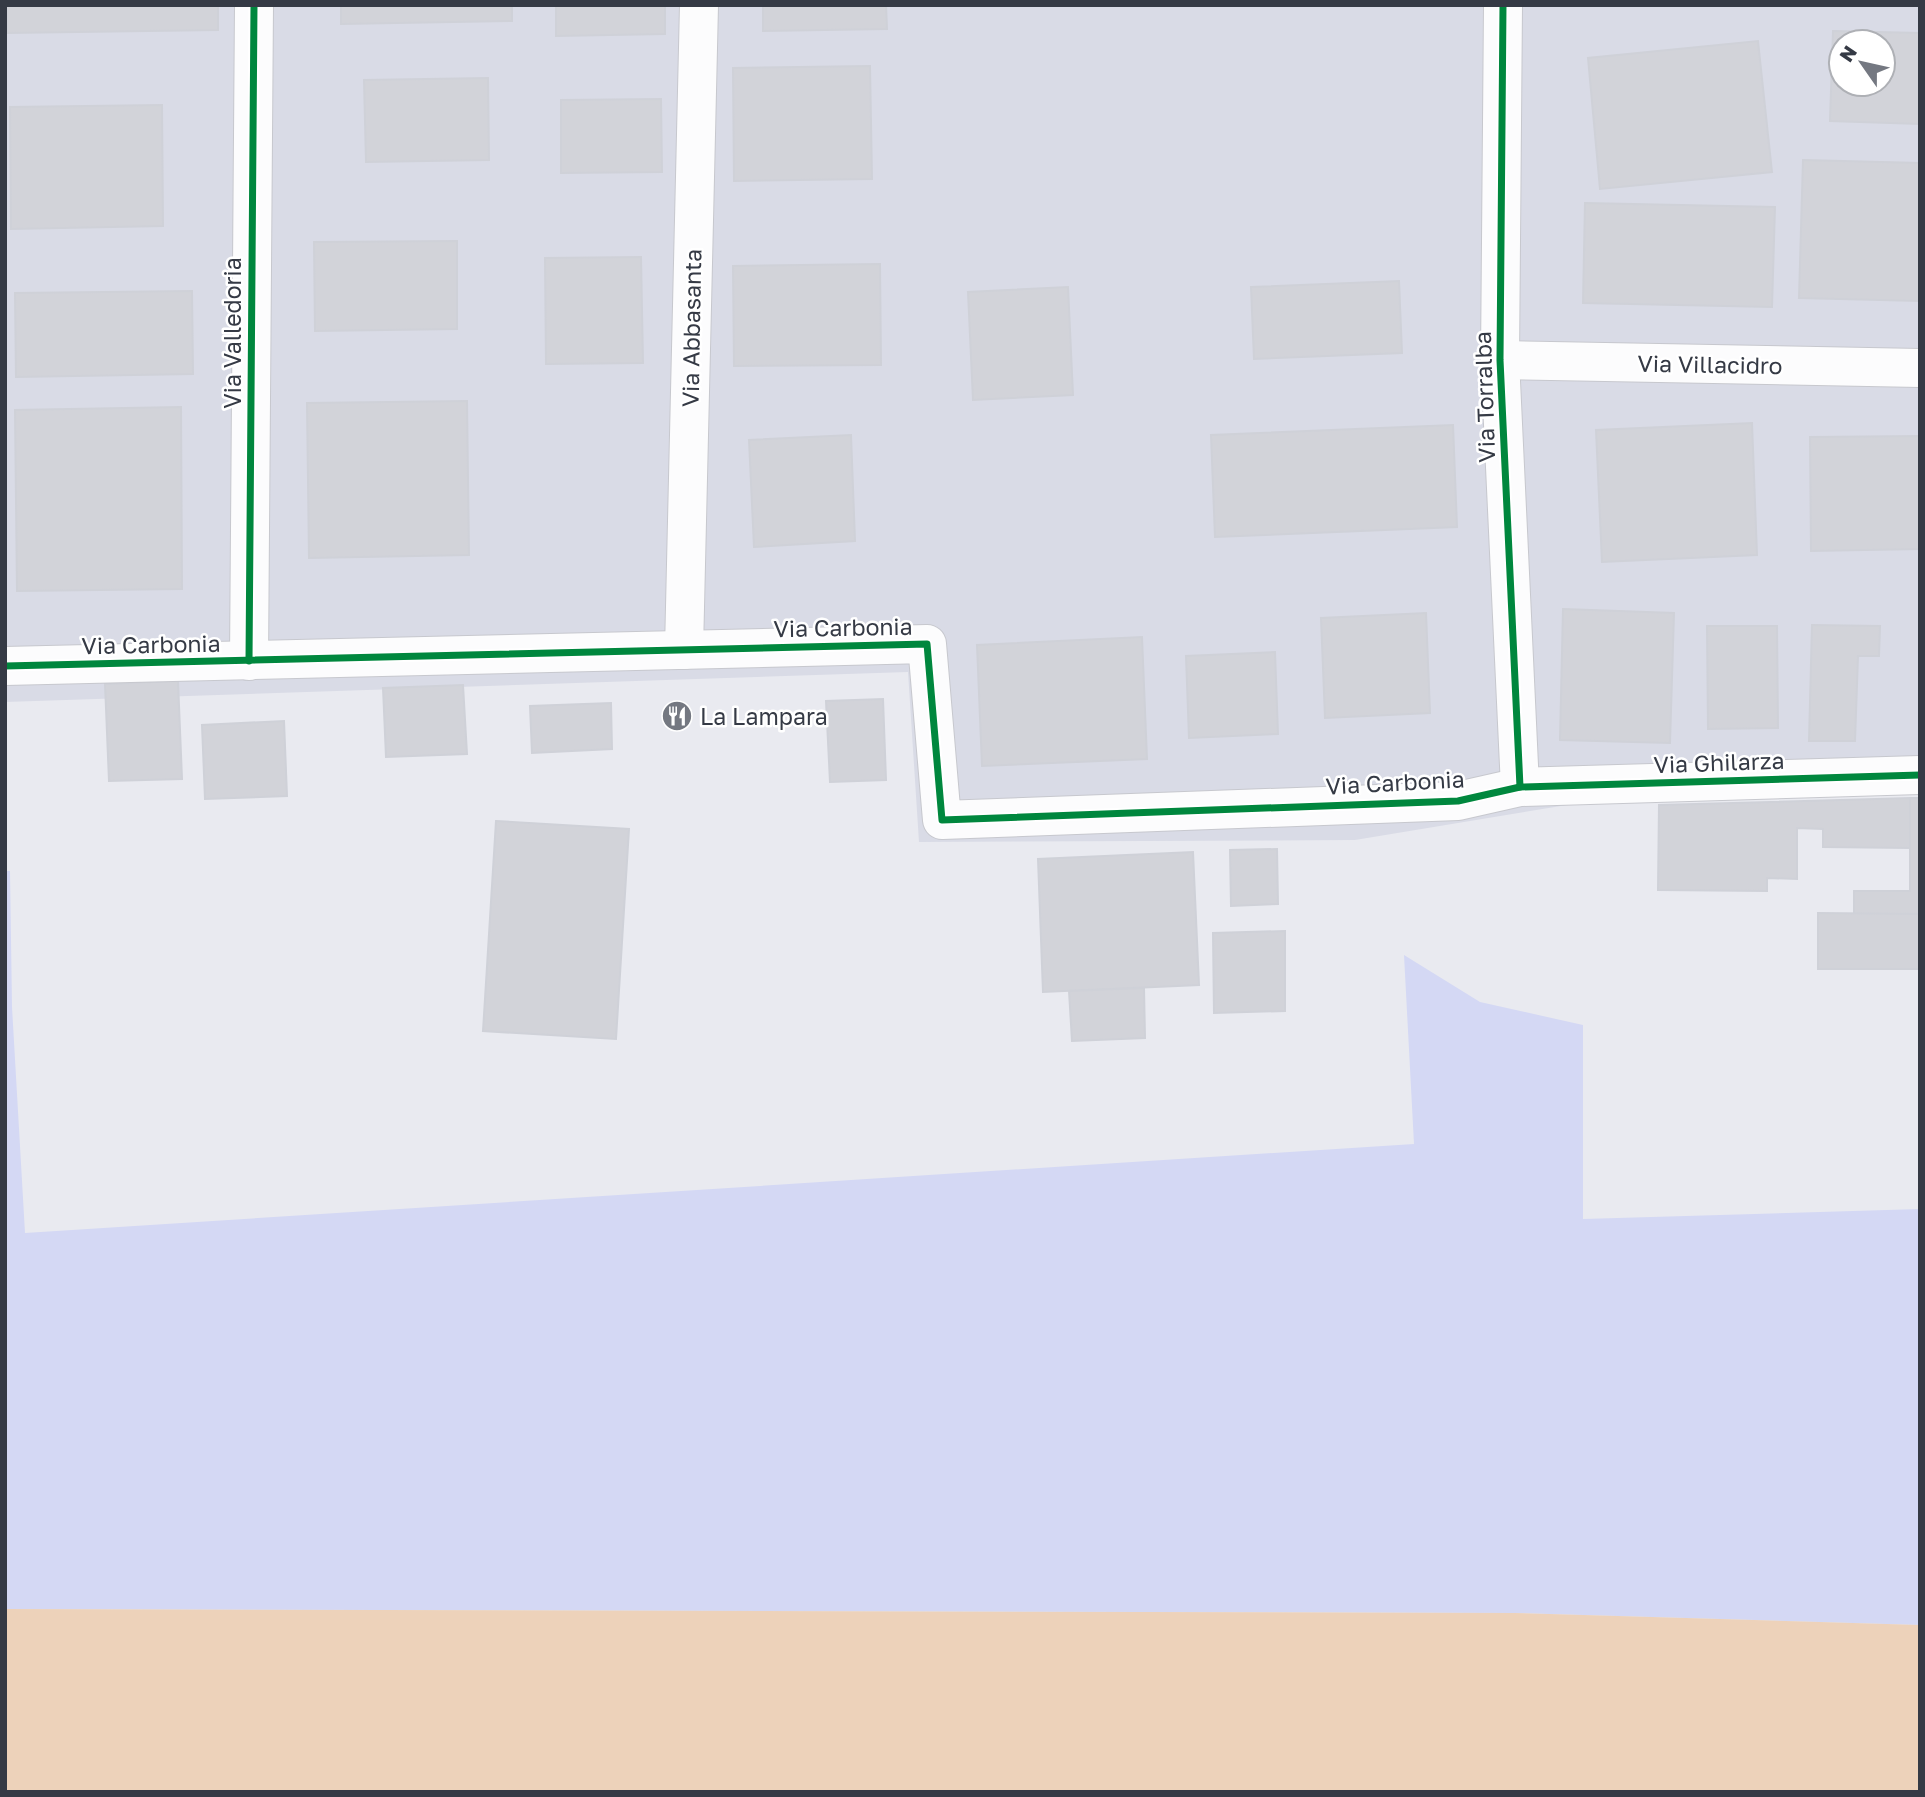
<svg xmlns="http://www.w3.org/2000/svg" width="1925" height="1797" viewBox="0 0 1925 1797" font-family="'Golos Text',sans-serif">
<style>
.residential{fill:#d9dbe6;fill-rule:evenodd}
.sand{fill:#d4d8f4}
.water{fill:#edd2ba}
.building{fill:#d2d3d9;stroke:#cfd1d8;stroke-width:2;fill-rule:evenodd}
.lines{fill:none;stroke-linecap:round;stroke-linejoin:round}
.minor-casing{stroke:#c7c8ce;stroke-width:40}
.minor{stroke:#fcfcfd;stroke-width:38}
.cycleway-casing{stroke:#fff;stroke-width:11}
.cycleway{stroke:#00873e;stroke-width:7}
.labels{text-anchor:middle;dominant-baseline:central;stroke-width:5;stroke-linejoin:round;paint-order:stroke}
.street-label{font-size:23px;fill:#353a45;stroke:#fff}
.poi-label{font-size:23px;fill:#353a45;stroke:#fff;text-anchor:start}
</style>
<rect width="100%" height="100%" fill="#e9eaf0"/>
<path class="residential" d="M5,5H1920V793L1567,805L1355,840L919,842L908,672L5,702ZM1841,42H1883V84H1841Z"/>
<path class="sand" d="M5,871H10L12,1007L25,1233L1414,1144L1404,955L1480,1002L1583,1025V1219L1920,1209V1625L1515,1613L5,1609Z"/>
<path class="water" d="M5,1609L1515,1613L1920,1625V1792H5Z"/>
<g class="building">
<path d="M7,5H218V30L7,33Z"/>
<path d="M341,5H512V21L341,24Z"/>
<path d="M556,5H665V34L556,36Z"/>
<path d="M763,5H886L887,29L763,31Z"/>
<path d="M1833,31L1920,33V124L1830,121ZM1841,42H1883V84H1841Z"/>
<path d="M1758,41L1772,172L1600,189L1588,58Z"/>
<path d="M870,66L872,179L734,181L733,68Z"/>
<path d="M488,78L489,160L366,162L364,80Z"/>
<path d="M661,99L662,172L561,173V100Z"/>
<path d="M162,105L163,226L11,229L10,107Z"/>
<path d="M1803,160L1920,163V301L1799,298Z"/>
<path d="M1585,203L1775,207L1772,307L1583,303Z"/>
<path d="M457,241V329L315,331L314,242Z"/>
<path d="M641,257L643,363L546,364L545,258Z"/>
<path d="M880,264L881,365L734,366L733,266Z"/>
<path d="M1399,281L1402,353L1254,359L1251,287Z"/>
<path d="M1068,287L1073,395L973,400L968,292Z"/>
<path d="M192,291L193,374L16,377L15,293Z"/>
<path d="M467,401L469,555L309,558L307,403Z"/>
<path d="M181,407L182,589L17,591L15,410Z"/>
<path d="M1752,423L1757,555L1602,562L1596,430Z"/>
<path d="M1453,425L1457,527L1215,537L1211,435Z"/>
<path d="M851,435L855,541L754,547L749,440Z"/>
<path d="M1920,436V549L1811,551L1810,437Z"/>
<path d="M1563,609L1674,613L1670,743L1560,740Z"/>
<path d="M1426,613L1430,713L1325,718L1321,618Z"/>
<path d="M1812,625L1880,626L1879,656H1858L1855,741H1809Z"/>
<path d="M1707,626H1777L1778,728L1708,729Z"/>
<path d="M1142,637L1147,759L982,766L977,645Z"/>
<path d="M1275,652L1278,734L1189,738L1186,656Z"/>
<path d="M178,681L182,779L109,781L105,684Z"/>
<path d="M463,685L467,754L386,757L383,688Z"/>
<path d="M883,699L886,780L830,782L826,701Z"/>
<path d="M611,703L612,749L532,753L530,706Z"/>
<path d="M284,721L287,796L205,799L202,725Z"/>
<path d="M1910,798V848L1823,847V829L1797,828V879L1767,878V891L1658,890L1659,805Z"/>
<path d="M1910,798H1920V914H1854V891H1910Z"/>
<path d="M496,821L629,829L616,1039L483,1031Z"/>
<path d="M1277,849L1278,904L1231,906L1230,850Z"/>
<path d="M1193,852L1199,985L1043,992L1038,859Z"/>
<path d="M1818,913L1920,914V969H1818Z"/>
<path d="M1285,931V1011L1214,1013L1213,933Z"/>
<path d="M1144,988L1145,1038L1072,1041L1069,991Z"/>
</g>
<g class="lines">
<g class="minor-casing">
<g id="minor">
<path d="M1503,5L1500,360L1520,787"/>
<path d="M1500,360L1920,368"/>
<path d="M684,650L699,5"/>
<path d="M249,661L254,5"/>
<path d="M5,666L927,644L942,820L1458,801L1520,787L1920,775"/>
</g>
</g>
<use href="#minor" class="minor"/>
<g class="cycleway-casing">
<g id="cycleway">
<path d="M1503,5L1500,360L1520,787"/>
<path d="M249,661L254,5"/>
<path d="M5,666L927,644L942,820L1458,801L1520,787L1920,775"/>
</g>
</g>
<use href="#cycleway" class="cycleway"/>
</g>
<defs>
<g id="restaurant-disc" transform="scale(1.575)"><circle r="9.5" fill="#747881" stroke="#fff"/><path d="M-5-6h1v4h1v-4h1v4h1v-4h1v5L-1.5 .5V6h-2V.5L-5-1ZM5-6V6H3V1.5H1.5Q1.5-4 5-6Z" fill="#fff"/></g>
</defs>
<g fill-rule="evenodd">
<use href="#restaurant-disc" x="677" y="716"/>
</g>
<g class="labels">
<g class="street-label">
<text transform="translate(691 328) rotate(-89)">Via Abbasanta</text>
<text transform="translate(232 333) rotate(-90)">Via Valledoria</text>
<text transform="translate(1710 364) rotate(1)">Via Villacidro</text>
<text transform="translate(1484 397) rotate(-92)">Via Torralba</text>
<text transform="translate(843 627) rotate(-1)">Via Carbonia</text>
<text transform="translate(151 644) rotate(-1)">Via Carbonia</text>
<text transform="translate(1719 762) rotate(-2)">Via Ghilarza</text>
<text transform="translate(1395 782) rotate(-3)">Via Carbonia</text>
</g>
<g class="poi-label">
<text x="700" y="716">La Lampara</text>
</g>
</g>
<rect width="1925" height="1797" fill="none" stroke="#353a45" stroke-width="14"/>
<g transform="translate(1862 63) rotate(304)"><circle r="33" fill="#ffffff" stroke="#aeb0b5" stroke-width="2"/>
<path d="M0-5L12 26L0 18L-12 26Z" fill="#747881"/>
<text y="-10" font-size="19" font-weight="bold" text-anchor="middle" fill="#353a45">N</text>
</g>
</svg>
